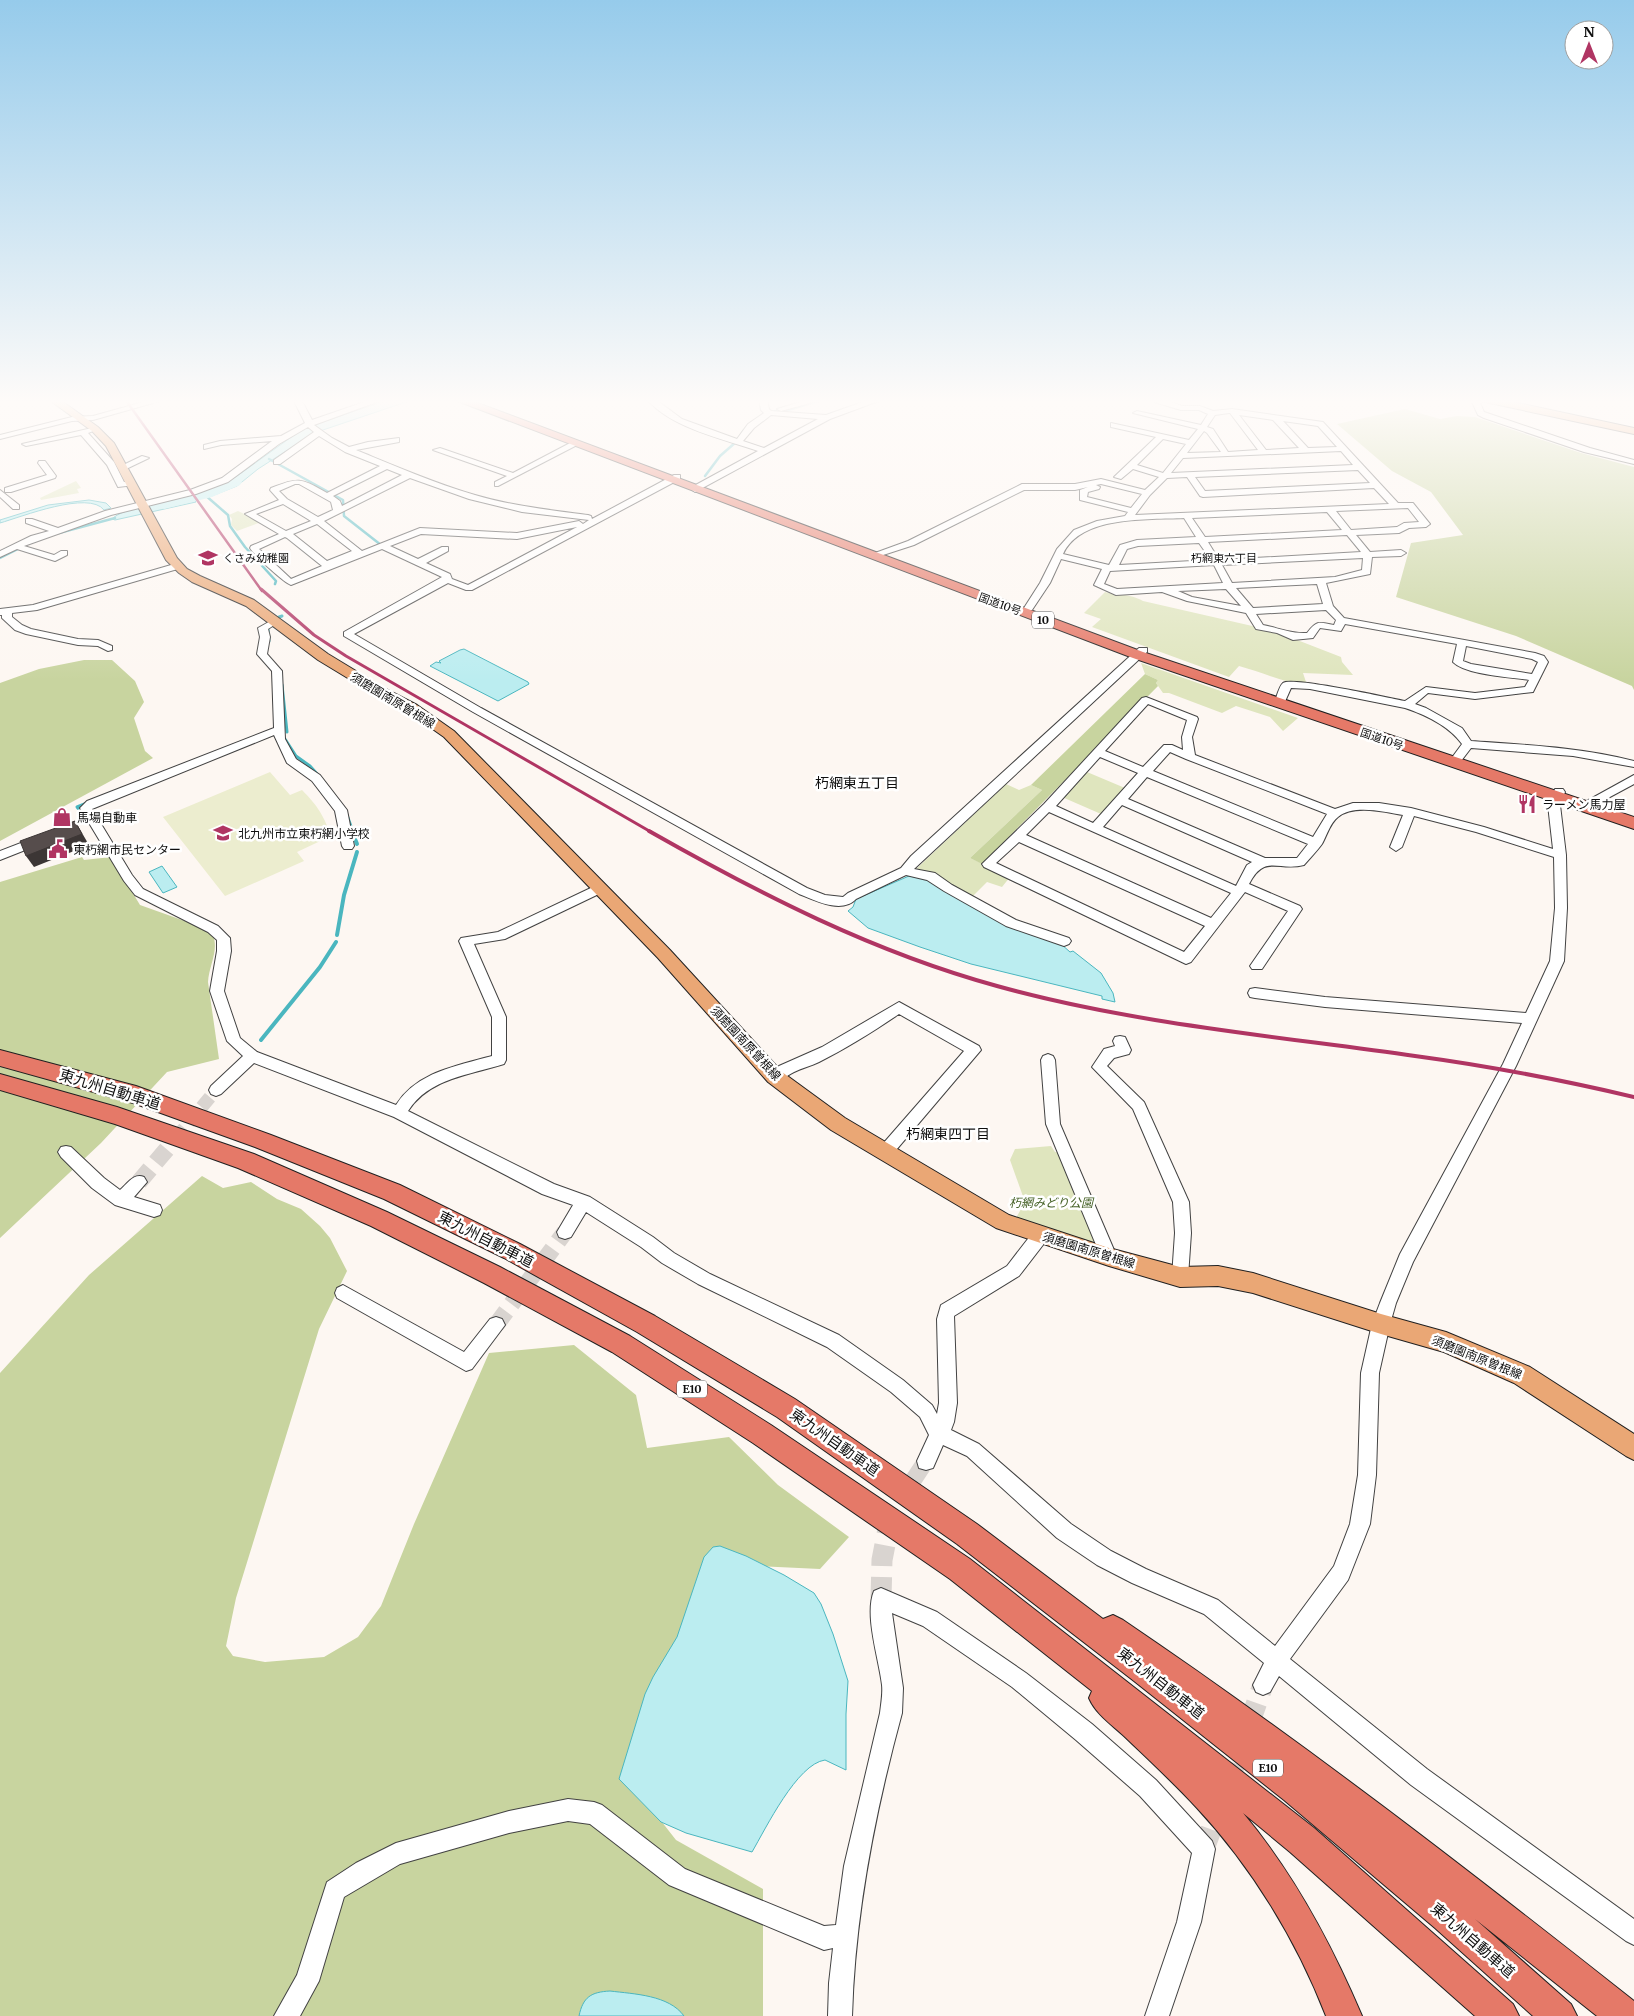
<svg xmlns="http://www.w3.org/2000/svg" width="1634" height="2016" viewBox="0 0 1634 2016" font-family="Merriweather,'Noto Sans JP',serif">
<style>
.green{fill:#dfe5be}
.forest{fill:#c8d49f}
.pitch{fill:#ecedcf}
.water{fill:#bbedf0;stroke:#4ab6bf}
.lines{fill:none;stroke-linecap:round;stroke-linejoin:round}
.stream-far2{stroke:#4ab6bf;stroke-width:2.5}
.stream-far1{stroke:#4ab6bf;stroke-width:3}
.stream{stroke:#4ab6bf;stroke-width:4}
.river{fill:#bbedf0;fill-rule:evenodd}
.minor-tunnel-far2{stroke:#d9d4d0;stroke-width:13;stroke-dasharray:13 7;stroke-linecap:butt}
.minor-tunnel-far1{stroke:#d9d4d0;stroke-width:17;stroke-dasharray:17 9;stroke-linecap:butt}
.minor-tunnel{stroke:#d9d4d0;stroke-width:21;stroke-dasharray:21 11;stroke-linecap:butt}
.minor-casing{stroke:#424242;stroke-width:2}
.major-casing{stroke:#202020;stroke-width:2}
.highway-casing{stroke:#202020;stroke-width:2}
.minor{fill:#fff;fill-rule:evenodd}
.major{fill:#eaa775;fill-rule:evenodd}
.highway{fill:#e57968;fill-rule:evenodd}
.rail-far2{stroke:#b03563;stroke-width:2.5}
.rail-far1{stroke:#b03563;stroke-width:3}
.rail{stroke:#b03563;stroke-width:4}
.shaded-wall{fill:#3c3635}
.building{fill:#564d4c;stroke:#3c3635}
.labels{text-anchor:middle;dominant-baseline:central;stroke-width:5;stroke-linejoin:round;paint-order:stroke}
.far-poi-label{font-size:11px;fill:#0f0f0f;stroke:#fff;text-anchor:start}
.far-neighbourhood-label{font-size:11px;fill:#0f0f0f;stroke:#fff}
.far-street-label{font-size:11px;fill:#0f0f0f;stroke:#fff}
.shield{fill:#fff;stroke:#575757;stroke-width:1}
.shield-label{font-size:11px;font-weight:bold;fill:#0f0f0f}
.street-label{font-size:12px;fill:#0f0f0f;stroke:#fff}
.poi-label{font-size:12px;fill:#0f0f0f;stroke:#fff;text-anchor:start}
.park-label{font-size:12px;font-style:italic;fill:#446025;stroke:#fff}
.neighbourhood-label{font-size:14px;fill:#0f0f0f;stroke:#fff}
.near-street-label{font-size:15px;fill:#0f0f0f;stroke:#fff}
</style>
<rect width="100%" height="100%" fill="#fdf7f2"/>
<g class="green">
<path d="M76,481L81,488L77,489L79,493L41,500L40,498Z"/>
<path d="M238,511L261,522L237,531L231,525L232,519L229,515Z"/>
<path d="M1105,592C1121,596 1128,593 1143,601L1274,631L1341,657L1342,662L1353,675L1303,673L1307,685C1284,683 1262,672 1239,666L1229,677L1092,627L1101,619L1084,613Z"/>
<path d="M1141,663L1298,718L1283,731L1270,717L1236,706L1222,713L1169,693H1163L1156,683L1158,680L1145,674Z"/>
<path d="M1087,772L1125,788L1101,814L1062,797Z"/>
<path d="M1006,784L1019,790L1031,785L1042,790L970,858L1010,877L1002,887L987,882L971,898L913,872Z"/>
<path d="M1051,1146L1055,1152L1061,1153L1073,1190L1094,1235L1095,1243L1070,1237L1016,1218L1025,1202L1010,1160L1015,1149Z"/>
</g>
<g class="forest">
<path d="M1405,409L1440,419L1457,416L1475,417L1581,453L1634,467V690L1632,686L1516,636L1396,597L1411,543L1463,535L1431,492L1392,471L1337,424Z"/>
<path d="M84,660H112L135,681L144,702L134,718L145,751L153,758L0,841V683L39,669Z"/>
<path d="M1145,674L1158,680L1156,683L1158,686L982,864L970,858L1042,790L1031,785Z"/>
<path d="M82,857L84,860L111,857L140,905L196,925L213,935C219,951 209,965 208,982L219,1059L167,1072L101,1143L0,1238V882Z"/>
<path d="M202,1176L223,1188L251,1182L277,1199L301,1209L320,1226L330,1238L347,1271L319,1329L236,1598L226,1646L233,1656L265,1662L324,1657L358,1637L381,1606L414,1524L489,1353L574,1345L636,1395L647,1448L729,1437L778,1485L849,1537L820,1569L736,1565L640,1794L676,1840L763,1889V2016H0V1373L89,1275Z"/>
</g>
<path class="pitch" d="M270,772L290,795L302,790C318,806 324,816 331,836L297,852L304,861L225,896L163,817Z"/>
<g class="water">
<path d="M391,399H415L314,433L258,469L237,486L209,497L204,491L221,485L237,476L304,428Z"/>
<path d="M192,496L196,502L115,520L112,519C123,507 174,500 192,496Z"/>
<path d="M89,500L106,503L111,508L104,510C89,490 21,517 0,523V520L48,505Z"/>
<path d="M464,649L528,682L529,684L498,701L430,666L436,662L441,663L439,661L460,650Z"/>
<path d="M162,866L177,887L163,893L149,872Z"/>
<path d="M909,876L927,879L1061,944L1070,952L1073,951L1101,973L1113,993L1115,1002L1102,999V996L971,964L920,947L868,928L848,911L853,907L856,899Z"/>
<path d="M720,1546L746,1556L784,1575L814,1593L821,1604L833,1634L848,1681L846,1714V1770L825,1760C797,1764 766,1828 752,1852L686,1833L661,1822L619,1779L645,1694L653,1677L677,1637L704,1557L713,1547Z"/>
<path d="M610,1991C634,1994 669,1995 684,2016H579C583,1997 591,1992 610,1991Z"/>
</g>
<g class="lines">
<g class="stream-far2">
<path d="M757,419L766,412L788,410L825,399"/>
<path d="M269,459L343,500L344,516L381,545"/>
<path d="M705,476L720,456L736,442L744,430"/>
<path d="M205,495L228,515L230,526L245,547L276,581L275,584"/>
<path d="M59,533L115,518"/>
<path d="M0,558L20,548"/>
</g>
<g class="stream-far1">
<path d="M279,617L282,616"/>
<path d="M268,628L269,641"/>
<path d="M282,685L287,732"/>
<path d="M285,739L296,756L310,766L318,775"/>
<path d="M347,815L353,832"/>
<path d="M86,818L77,807L87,803"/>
</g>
<g class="stream">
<path d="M352,831L357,844"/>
<path d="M337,935L344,895L357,852"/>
<path d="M261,1040L320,967L336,942"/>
</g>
<path class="river" d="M235,478L240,479L242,482L240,485L212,497L164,509L157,505L159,502L202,491Z"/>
<path class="minor-tunnel-far2" d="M176,1138L216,1090"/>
<g class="minor-tunnel-far1">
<path d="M139,1182L177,1137"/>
<path d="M496,1325L565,1232"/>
<path d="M889,1526L900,1500L926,1461"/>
</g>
<g class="minor-tunnel">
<path d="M881,1598L882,1560L889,1524"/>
<path d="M1228,1783L1263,1685"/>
<path d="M1204,1849L1219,1808"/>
</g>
<g class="minor-casing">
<g id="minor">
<path d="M154,399H167L93,420L72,421L0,439V435L72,417L93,416Z"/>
<path d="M293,399H301L312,420L373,399H385L314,425L332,438L349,447L368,442L399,438V442L356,450C395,466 434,483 475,495C512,506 550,510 588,515L591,516L592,519L674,475H680V479L472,590H466L448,583L354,634L481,708L807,888L825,895L843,897L848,893L901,868L911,856L1139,648H1147V652L914,869L935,873L952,885L1016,920L1069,938L1071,941L1069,944L1064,946L1006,926L944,891L927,880L906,875L856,899C842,914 816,901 799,894L473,712L344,636V632L442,577L382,549L291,585C283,582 255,556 250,548L251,546L279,534L245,514L279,500L270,490L271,488C300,477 300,478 327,493L380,466L345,452L319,436L280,464H274V460L314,432L308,427L279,444L228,482L196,494L111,515L24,546L54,555L61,551H67V555L55,561L17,549L0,557V551L31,536L49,531L26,523V519H32L58,528L105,511L190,490L222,478L272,441L221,445L204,449V445L220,441L281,436L305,423ZM387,469L402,475L342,506L340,501L333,496ZM410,478L469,499L522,512L589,520L583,524L579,521L517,533L420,528L362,551L324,521ZM295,484H299L331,502L333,510L318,517L287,499L279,491ZM283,504L311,521L286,531L256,514ZM317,524L352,551L327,561L293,534ZM577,527L468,585L452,579L450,574L426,563L448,551V547H442L418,559L390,546L421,534L517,539ZM285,537L287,538L322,566L291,579L289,577L259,549Z"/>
<path d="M647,399H655L682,419L737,439L748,424L764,413L761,410L759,399H767L769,409L771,411L826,415L871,399H884L830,419L695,492L691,489L692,487L758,451C724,439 670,428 647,399ZM771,415L818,419L764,448L743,441L754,428Z"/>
<path d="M811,399H824L781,411L777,409Z"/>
<path d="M1154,399H1162L1182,406H1200L1213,411L1232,409L1323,422L1398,503H1413L1430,524L1426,527L1409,528L1399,533L1356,535L1370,552L1401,550L1406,553L1401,556L1372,557L1370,574L1326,583L1333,606L1344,618L1535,653L1544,656L1548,662L1533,692L1475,699L1428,693L1415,704L1426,708L1462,728L1471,741C1526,745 1580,747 1634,761V767L1573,756L1471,748L1458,765L1454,766L1448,763L1462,744C1449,726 1426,715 1405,708L1310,689L1291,688L1283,706H1275L1274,704C1276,699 1279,686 1283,683C1292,676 1389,698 1405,701L1426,687L1475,693L1525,687L1529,680C1510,677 1466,675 1453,662L1457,644L1345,624L1341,631L1320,628L1313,638L1293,640L1277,633L1256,629L1246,613L1187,601L1162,592L1116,595L1094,585L1102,569L1061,559L1050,583L1032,610H1026L1024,608L1040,583L1057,549L1074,530L1097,521L1125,516L1128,512L1080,500V490L1088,487L1075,490H1024L914,545L880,556L875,553L908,541L1022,484H1075L1101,479L1145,490L1159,477L1133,469L1121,479L1114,477L1156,437L1111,427V423L1189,440L1198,429L1133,413L1137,411L1201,425L1208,414L1199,410H1181L1154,402ZM1229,413H1230L1258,450L1228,452L1213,429L1207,427L1215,415ZM1239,415L1273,420L1299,448L1266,450ZM1283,421L1318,426L1337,447L1308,448ZM1204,431L1207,433L1221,452L1187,453ZM1163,439L1186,444L1163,473L1137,465ZM1341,451L1353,465L1171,473L1183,458ZM1358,470L1370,483L1205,491L1195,477ZM1187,477L1200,496L1203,497L1374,488L1389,504L1135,515L1150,495L1167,478ZM1101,484L1142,494L1131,508L1087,497L1088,492L1099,489L1100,487L1096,485ZM1408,508L1419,522L1404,523L1397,527L1351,530L1336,511ZM1327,512L1342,530L1205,537L1192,518ZM1184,518L1196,537L1137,540L1120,545L1109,565L1063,554C1081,515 1148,520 1184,518ZM1347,535L1361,552L1219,560L1208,542ZM1199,543L1211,560L1119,565L1127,549L1138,546ZM1363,558L1362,570L1335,577L1232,583L1222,565ZM1214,565L1223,583L1117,589L1104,584L1110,571ZM1317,584L1323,604L1253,608L1236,588ZM1226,589L1241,606L1192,597L1178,591ZM1326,610L1336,620L1334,625C1319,622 1317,620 1307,633C1292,634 1278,628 1263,625L1256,614ZM1466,646L1532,659L1538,662L1532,674L1471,664L1463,661Z"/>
<path d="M1477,399H1488L1480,403L1484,412L1490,414L1590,448L1634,460V464L1584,452L1484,418L1478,415L1472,402Z"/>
<path d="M92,428L96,430L88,433L114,462L124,482L134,481V485L118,487L107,465L81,435L26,446L22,444Z"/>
<path d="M572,442L579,444L498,486H495V482L507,476L433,450L440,448L513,473Z"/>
<path d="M142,456L149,458L126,469L119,467Z"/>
<path d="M39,461H45L56,476L55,478L11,492H5V488L47,475L38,463Z"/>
<path d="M0,490L19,505V509H13L0,497Z"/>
<path d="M178,563L183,566L181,568L37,610L12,613V617L22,625L31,629L78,639L98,640L112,646V650L108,651L98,646L78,645L26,634L15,630L2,618V615H0V609L33,605Z"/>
<path d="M274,619L279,622L268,629L270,637L267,654L282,671L285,739L296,759L320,775L347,810L354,846L352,849H344L342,846L335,811L312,781L287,763L274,735L92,809L132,875L143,889L218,926L230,938L231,951L224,991L240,1038L257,1052L396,1105C417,1072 456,1066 492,1056V1017L459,941L461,938L498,932L595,886H603L605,889L603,892L505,939L474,944L506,1017V1060L504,1064C470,1075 429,1078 408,1111L554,1184L590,1197L653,1237L674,1253L710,1274L839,1335L903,1380L932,1405L937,1414L939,1403L937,1319L941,1305L1007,1266L1034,1231L1040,1229L1046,1231L1048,1236L1046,1241L1019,1276L954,1316L957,1403L954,1422L951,1430L979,1444L1071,1524L1111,1551L1146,1569L1218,1600L1275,1646L1334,1566L1350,1524L1358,1475L1361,1373L1372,1324L1380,1303L1400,1254L1503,1064L1522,1023L1325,1007L1255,998L1250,997L1248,993L1250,989L1255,988L1325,997L1526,1013L1550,961L1555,908L1554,857L1476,832L1414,816L1402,847L1396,851L1390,847L1403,815C1384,812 1354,804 1338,817C1330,823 1327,835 1322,844C1317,851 1310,858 1304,865C1278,872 1265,853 1249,884L1300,906L1302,909L1262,969H1252L1250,966L1288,911L1245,892L1191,962L1186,964L984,867L982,864L1044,804L1142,698L1146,697L1197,717L1198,719L1192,737L1195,755L1335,809L1353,803H1379L1411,808L1484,827L1553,849L1548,805L1555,789H1563L1565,792L1560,805L1566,855L1567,908L1564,961L1516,1066L1413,1262L1396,1303L1390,1324L1379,1373L1376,1475L1370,1524L1348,1580L1290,1659L1427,1769L1634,1919V1945L1626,1941L1411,1785L1279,1676L1270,1692L1263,1695L1256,1692L1253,1685L1264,1663L1204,1614L1132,1583L1097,1565L1057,1538L967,1456L943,1445L933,1468L926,1470L919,1468L917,1461L929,1435L920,1417L891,1392L827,1347L698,1284L662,1263L641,1247L586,1212L571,1237L565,1239L559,1237L557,1232L573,1205L542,1194L394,1117L254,1063L221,1094L216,1096L211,1094L209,1090L211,1086L243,1056L227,1041L210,991L217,951V940L208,932L135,895L124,881L80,808L87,801L274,728L272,671L257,654L260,637L258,628ZM1148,704L1187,720L1182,737L1183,750L1172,745H1164L1143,767L1105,751ZM1170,752L1186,759L1327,814L1313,837L1153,771ZM1100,757L1138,773L1093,823L1056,806ZM1147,777L1308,844L1297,858H1265L1128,799ZM1122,805L1252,862L1247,865L1236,886L1103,827ZM1049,812L1231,893L1211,918L1026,835ZM1019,842L1205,926L1184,952L996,863Z"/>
<path d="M1634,775V784L1595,805L1591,806L1585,802Z"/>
<path d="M39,836L45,840L43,843L0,860V851Z"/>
<path d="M899,1002L979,1046L981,1050L891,1156L886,1157L881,1156L878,1151L881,1146L964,1051L899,1014C874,1031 847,1048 819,1062C811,1066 802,1068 794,1072C785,1076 780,1084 770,1081L768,1077L779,1066L822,1047Z"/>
<path d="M1120,1036L1125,1037L1131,1050L1129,1054L1114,1058L1107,1066L1144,1102L1189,1202L1191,1233L1188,1277L1186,1282L1180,1285L1174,1282L1172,1277L1175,1233L1173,1202L1133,1109L1092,1067L1104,1049L1115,1046L1113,1041L1115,1037Z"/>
<path d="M1048,1054L1053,1056L1055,1060L1060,1124L1117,1257L1115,1262L1109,1264L1103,1262L1101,1257L1046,1124L1041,1060L1043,1056Z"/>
<path d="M66,1146L71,1147L104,1178L120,1190C128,1183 134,1173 144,1177L147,1182L134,1197L160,1205L162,1210L160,1215L154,1217L115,1205L92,1188L61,1157L58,1152L61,1147Z"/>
<path d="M343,1285L464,1352L490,1319L496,1317L502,1319L505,1325L472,1369L466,1371L337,1298L335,1293L337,1288Z"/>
<path d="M881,1588L937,1612L1026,1673L1092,1724L1156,1780L1212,1841L1215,1849L1201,1922L1169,2016H1145L1177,1922L1192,1853L1140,1796L1076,1740L1012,1687L923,1626L892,1613L903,1688L902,1713C875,1812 855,1913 852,2016H828L829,1983L833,1948L824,1950L669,1885L590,1824L568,1821L509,1833L400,1864L344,1897L319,1981L300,2016H274L297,1975L327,1882L356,1863L396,1843L509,1811L568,1799L594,1802L602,1805L685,1869L824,1926L836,1925L844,1866L880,1713C881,1704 883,1694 882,1685C879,1659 864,1615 874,1591Z"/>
</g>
</g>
<g class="major-casing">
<g id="major">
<path d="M48,399H59L98,427L114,443L177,558L187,569L200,576L254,600L328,654L384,688L417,705L454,731L670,950L782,1072L845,1118L1009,1215L1109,1248L1180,1267L1218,1266L1253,1273L1381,1314L1446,1332L1530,1367L1634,1434V1460L1626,1456L1514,1383L1444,1352L1381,1334L1253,1293L1218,1286L1180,1287L1109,1266L996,1228L831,1130L768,1082L658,958L444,737L407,711L374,694L318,660L246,606L192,582L179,573L166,560L106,446L92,431Z"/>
<path d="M1480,399H1499L1634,428V434L1485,402Z"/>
</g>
</g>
<g class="highway-casing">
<g id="highway">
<path d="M452,399H467L1143,652L1634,817V829L1133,658Z"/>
<path d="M0,1050L136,1086L271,1135L400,1185L520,1244L655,1316L795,1399L977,1524L1103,1619L1113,1615L1123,1620C1299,1739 1467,1869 1634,2001V2016H1597L1475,1919L1571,2004L1577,2016H1533L1435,1928L1284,1800L1134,1681L957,1544L777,1417L637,1332L504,1258L384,1199L255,1147L133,1103L0,1066Z"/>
<path d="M0,1074L117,1107L254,1154L387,1212L500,1267L630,1336L771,1425L970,1559L1314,1828L1513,2004L1519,2016H1475L1290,1852L1243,1813C1294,1874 1331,1943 1362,2016H1326C1297,1941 1252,1867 1197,1808C1174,1783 1149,1760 1124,1736C1111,1724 1096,1714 1089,1698L1092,1691L950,1579L753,1443L612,1352L484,1283L371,1226L238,1168L115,1124L0,1090Z"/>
</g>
</g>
<use href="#minor" class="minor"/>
<use href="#major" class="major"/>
<use href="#highway" class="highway"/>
<path class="rail-far2" d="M125,399L262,591"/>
<path class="rail-far1" d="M261,589L314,635L346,656L651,832"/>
<path class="rail" d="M649,831C760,894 873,952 997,986C1134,1024 1276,1036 1415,1056C1489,1066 1562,1080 1634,1097"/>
</g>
<path class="shaded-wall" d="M75,821L89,845L34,867L26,856Z"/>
<path class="building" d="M75,821L82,834L26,856L20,841Z"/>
<linearGradient id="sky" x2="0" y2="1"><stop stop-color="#96cbeb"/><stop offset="0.59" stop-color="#fefbf9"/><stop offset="1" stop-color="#fefbf9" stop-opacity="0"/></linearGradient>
<rect width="1634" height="681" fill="url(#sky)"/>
<defs>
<g id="school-bare" transform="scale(1.5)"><path d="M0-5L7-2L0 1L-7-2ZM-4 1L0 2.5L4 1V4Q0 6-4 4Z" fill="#b03563" stroke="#fff" stroke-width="2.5" paint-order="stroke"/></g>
<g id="restaurant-bare" transform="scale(1.5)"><path d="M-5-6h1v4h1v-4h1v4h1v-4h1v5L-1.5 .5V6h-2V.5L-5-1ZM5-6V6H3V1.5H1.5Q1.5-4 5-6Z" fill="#b03563" stroke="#fff" stroke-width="2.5" paint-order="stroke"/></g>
<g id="shop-bare" transform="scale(1.5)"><path d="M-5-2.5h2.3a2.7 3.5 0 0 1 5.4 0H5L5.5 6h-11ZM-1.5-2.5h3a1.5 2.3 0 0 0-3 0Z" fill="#b03563" stroke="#fff" stroke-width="2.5" paint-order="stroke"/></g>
<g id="civic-bare" transform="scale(1.5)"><path d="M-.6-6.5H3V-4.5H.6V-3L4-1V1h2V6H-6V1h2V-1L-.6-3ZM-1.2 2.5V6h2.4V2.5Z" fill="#b03563" stroke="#fff" stroke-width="2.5" paint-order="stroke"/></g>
</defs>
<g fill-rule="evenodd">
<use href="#school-bare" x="208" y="558"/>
<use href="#restaurant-bare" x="1527" y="804"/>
<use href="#shop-bare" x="62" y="817"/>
<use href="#school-bare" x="223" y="833"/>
<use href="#civic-bare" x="58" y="849"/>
</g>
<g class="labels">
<g class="far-poi-label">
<text x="223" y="558">くさみ幼稚園</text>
</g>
<g class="far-neighbourhood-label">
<text x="1224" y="558">朽網東六丁目</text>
</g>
<g class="far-street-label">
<text transform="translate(1000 604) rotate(20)">国道10号</text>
<text transform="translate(1382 739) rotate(19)">国道10号</text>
</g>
<g class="shield">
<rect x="1032" y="611.5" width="22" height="17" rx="4"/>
<rect x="677" y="1380.5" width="30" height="17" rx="4"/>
<rect x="1253" y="1759.5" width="30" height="17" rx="4"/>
</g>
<g class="shield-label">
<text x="1043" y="620">10</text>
<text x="692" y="1389">E10</text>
<text x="1268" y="1768">E10</text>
</g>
<g class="street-label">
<text transform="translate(393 700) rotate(31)">須磨園南原曽根線</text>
<text transform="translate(746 1043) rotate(47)">須磨園南原曽根線</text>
<text transform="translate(1089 1250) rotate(17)">須磨園南原曽根線</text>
<text transform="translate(1477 1357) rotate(22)">須磨園南原曽根線</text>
</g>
<g class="poi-label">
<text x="1542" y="804">ラーメン馬力屋</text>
<text x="77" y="817">馬場自動車</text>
<text x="238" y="833">北九州市立東朽網小学校</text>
<text x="73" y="849">東朽網市民センター</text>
</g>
<g class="park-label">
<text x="1051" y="1202">朽網みどり公園</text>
</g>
<g class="neighbourhood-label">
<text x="857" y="783">朽網東五丁目</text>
<text x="948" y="1134">朽網東四丁目</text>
</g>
<g class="near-street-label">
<text transform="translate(110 1089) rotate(17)">東九州自動車道</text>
<text transform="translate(486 1239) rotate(27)">東九州自動車道</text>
<text transform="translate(835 1442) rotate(35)">東九州自動車道</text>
<text transform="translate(1161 1683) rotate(38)">東九州自動車道</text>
<text transform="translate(1473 1940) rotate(41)">東九州自動車道</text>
</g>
</g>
<g transform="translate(1589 45)"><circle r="24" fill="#ffffff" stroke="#9f9f9f"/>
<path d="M0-4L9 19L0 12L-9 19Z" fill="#b03563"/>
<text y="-8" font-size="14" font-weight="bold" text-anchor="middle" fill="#0f0f0f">N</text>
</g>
</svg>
